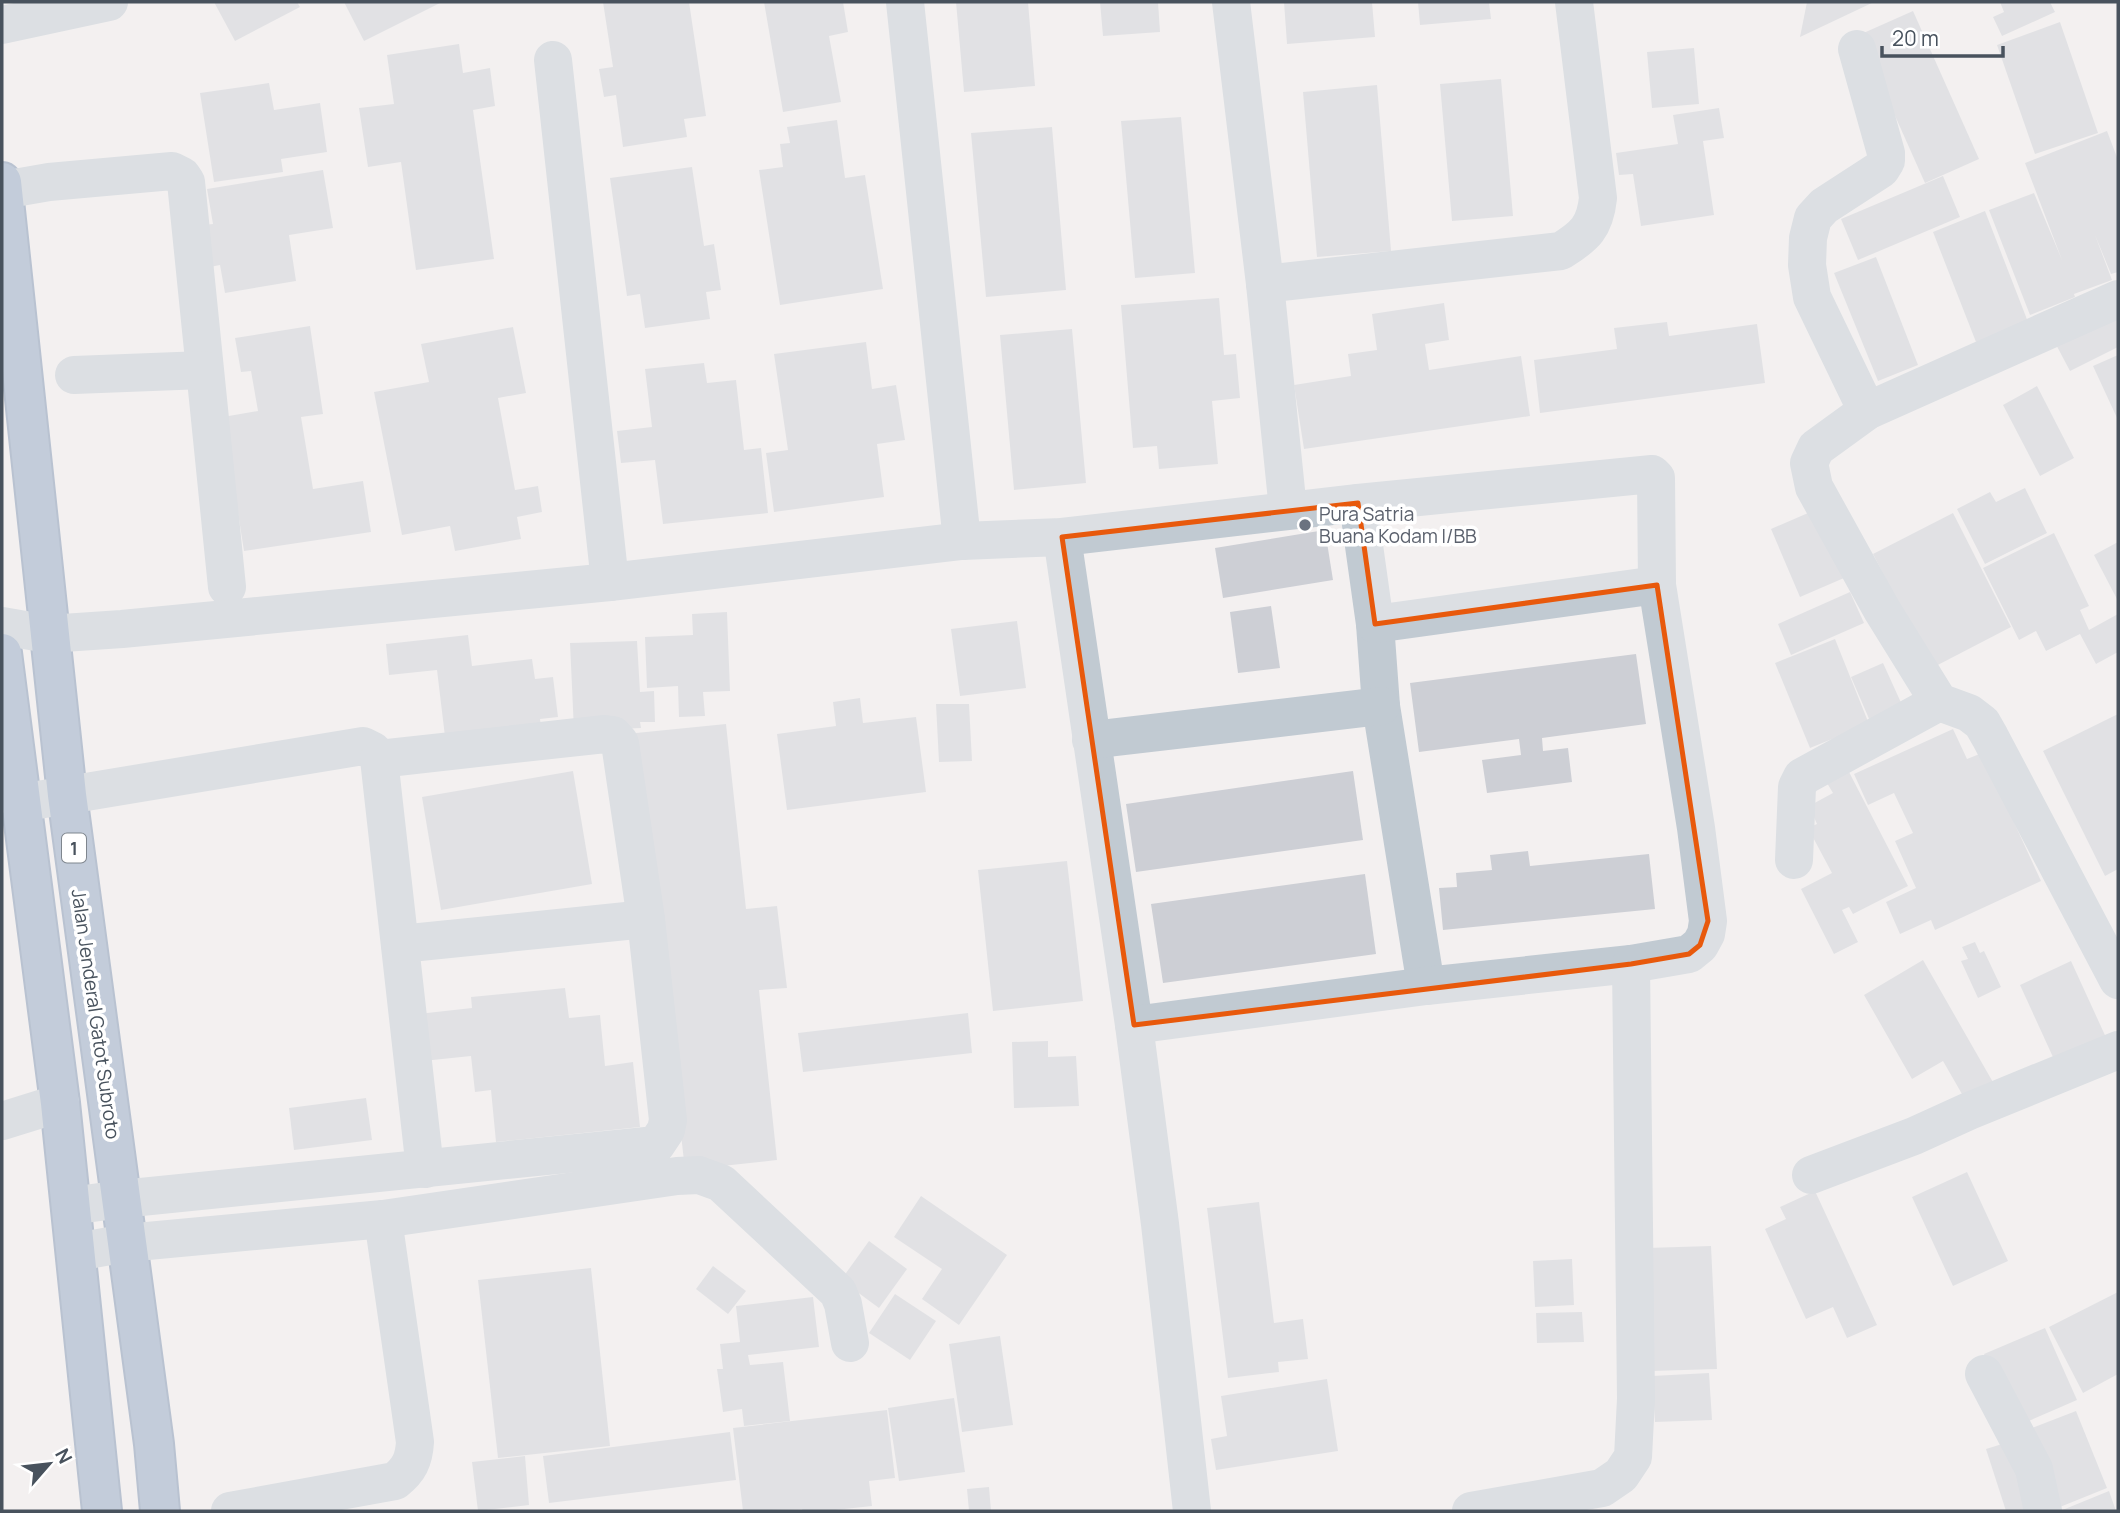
<svg xmlns="http://www.w3.org/2000/svg" width="2120" height="1513" viewBox="0 0 2120 1513" font-family="Manrope,sans-serif">
<style>
.building{fill:#cdcfd5}
.lines{fill:none;stroke-linecap:round;stroke-linejoin:round}
.highway-casing{stroke:#748baa;stroke-width:42}
.minor{stroke:#c1cad2;stroke-width:38}
.highway{stroke:#89a0be;stroke-width:38}
.marked{fill:none;stroke:#e8590c;stroke-width:5;stroke-linejoin:round}
.worship-dot{fill:#6b7280;stroke:#fff;stroke-width:2.5}
.labels{text-anchor:middle;dominant-baseline:central;stroke-width:7;stroke-linejoin:round;paint-order:stroke}
.shield{fill:#fff;stroke:#7f868e;stroke-width:2}
.shield-label{font-size:18px;font-weight:bold;fill:#48525d}
.worship-label{font-size:19px;fill:#5b616d;stroke:#fff;text-anchor:start}
.street-label{font-size:19px;fill:#48525d;stroke:#fff}
</style>
<rect width="100%" height="100%" fill="#f3f0f0"/>
<g class="building">
<path d="M214,2H297L300,7L235,41Z"/>
<path d="M344,2H442L364,41Z"/>
<path d="M603,2H689L706,116L684,119L687,137L623,147L616,95L604,97L599,69L613,67Z"/>
<path d="M764,2H843L848,32L829,36L841,102L783,112Z"/>
<path d="M956,2H1028L1035,86L964,92Z"/>
<path d="M1100,2H1158L1160,32L1103,36Z"/>
<path d="M1284,2H1372L1375,37L1287,44Z"/>
<path d="M1418,2H1489L1491,19L1420,25Z"/>
<path d="M1807,2H1874L1800,37Z"/>
<path d="M2000,2H2050L2055,12L2002,36L1993,17L2004,12Z"/>
<path d="M1913,11L1979,159L1925,183L1859,35Z"/>
<path d="M2060,22L2098,133L2035,154L1997,45Z"/>
<path d="M459,44L463,73L490,68L495,106L473,110L494,259L416,270L401,162L368,167L359,108L394,104L387,55Z"/>
<path d="M1694,48L1699,104L1652,108L1647,52Z"/>
<path d="M1501,79L1513,216L1452,221L1440,84Z"/>
<path d="M269,83L274,110L320,103L327,152L281,159L283,172L214,182L200,93Z"/>
<path d="M1377,85L1391,251L1317,257L1303,92Z"/>
<path d="M1719,108L1724,138L1703,141L1714,215L1641,226L1633,174L1619,175L1616,153L1678,144L1673,115Z"/>
<path d="M1181,117L1195,273L1135,278L1121,121Z"/>
<path d="M837,120L845,178L865,175L883,289L780,305L759,170L783,167L780,144L790,143L787,127Z"/>
<path d="M1052,127L1066,290L986,297L971,133Z"/>
<path d="M2107,131L2118,160V272L2111,274L2095,235L2112,280L2074,294L2075,297L2030,315L1989,210L2034,193L2062,260L2025,163Z"/>
<path d="M692,167L704,246L714,244L721,290L706,292L710,319L645,328L640,294L627,296L610,178Z"/>
<path d="M323,170L333,228L289,235L296,281L225,293L220,265L210,267L203,225L213,224L207,189Z"/>
<path d="M1943,176L1960,217L1858,260L1841,219Z"/>
<path d="M1985,211L2028,322L1976,342L1933,232Z"/>
<path d="M1876,257L1918,365L1878,381L1834,273Z"/>
<path d="M1219,298L1224,355L1236,354L1240,398L1212,401L1218,464L1159,469L1157,446L1133,448L1121,305Z"/>
<path d="M1444,303L1449,340L1425,344L1429,370L1521,356L1530,416L1304,449L1294,385L1351,376L1348,354L1377,350L1372,314Z"/>
<path d="M2118,305V347L2070,371L2052,337Z"/>
<path d="M1667,322L1669,336L1757,324L1765,383L1540,413L1534,360L1617,349L1614,328Z"/>
<path d="M310,326L323,414L301,417L313,489L363,481L371,532L244,551L223,417L258,411L251,371L241,372L235,338Z"/>
<path d="M513,327L526,393L498,398L515,490L538,486L542,512L517,517L521,539L455,551L450,526L402,535L374,392L429,382L421,344Z"/>
<path d="M1072,329L1086,483L1014,490L1000,335Z"/>
<path d="M866,342L872,389L896,385L905,440L877,444L884,497L774,512L766,453L788,450L774,354Z"/>
<path d="M2118,355V420L2093,366Z"/>
<path d="M704,363L707,383L736,380L744,450L761,448L768,513L663,524L655,460L621,463L617,431L652,427L645,369Z"/>
<path d="M2037,386L2074,458L2040,476L2003,405Z"/>
<path d="M2025,488L2047,533L1985,564L1957,509L1990,492L1996,502Z"/>
<path d="M1815,510L1844,578L1800,597L1771,529Z"/>
<path d="M1953,513L2011,627L1932,668L1873,554Z"/>
<path d="M1325,530L1333,580L1223,598L1215,548Z"/>
<path d="M2054,533L2089,606L2080,610L2089,630L2118,614V652L2096,664L2080,634L2046,651L2036,631L2019,640L1983,568Z"/>
<path d="M2118,542V601L2094,555Z"/>
<path d="M1850,592L1864,623L1791,655L1778,624Z"/>
<path d="M1271,606L1280,668L1238,673L1230,612Z"/>
<path d="M727,612L730,691L703,692L705,716L679,717L678,686L647,688L645,637L693,635L692,614Z"/>
<path d="M1017,621L1026,688L960,696L951,629Z"/>
<path d="M468,635L472,666L532,659L535,679L553,677L558,717L540,719L542,734L446,745L437,670L389,675L386,644Z"/>
<path d="M1835,639L1869,724L1810,748L1775,663Z"/>
<path d="M637,641L640,692L654,691L655,722H640L641,728L574,731L570,643Z"/>
<path d="M1636,654L1646,724L1542,738L1543,751L1568,748L1572,782L1487,793L1482,760L1521,755L1519,739L1419,752L1410,683Z"/>
<path d="M1883,663L1903,707L1870,721L1851,677Z"/>
<path d="M860,698L863,723L916,717L926,792L787,810L777,734L836,726L833,702Z"/>
<path d="M936,704H969L972,761L939,762Z"/>
<path d="M2118,714V869L2105,876L2043,751Z"/>
<path d="M726,724L746,909L777,906L787,988L759,990L777,1160L685,1170L636,733Z"/>
<path d="M1953,729L1967,759L1982,753L2041,881L1935,930L1931,920L1900,934L1886,902L1916,888L1895,841L1913,833L1894,793L1868,805L1854,774Z"/>
<path d="M573,771L592,884L441,910L422,797Z"/>
<path d="M1353,771L1363,840L1136,872L1126,804Z"/>
<path d="M1849,772L1908,886L1853,914L1849,907L1842,910L1858,942L1834,954L1801,889L1832,873L1808,828L1817,824L1809,806L1833,793L1827,783Z"/>
<path d="M1528,851L1530,866L1649,854L1655,909L1443,930L1439,888L1457,887L1456,873L1492,870L1490,855Z"/>
<path d="M1067,861L1083,1001L993,1011L978,870Z"/>
<path d="M1365,874L1376,954L1163,983L1151,904Z"/>
<path d="M1975,942L1980,953L1984,951L2001,987L1978,998L1961,961L1968,959L1962,947Z"/>
<path d="M1923,960L1994,1084L1966,1101L1943,1061L1912,1079L1864,995Z"/>
<path d="M2071,961L2109,1044L2058,1068L2020,985Z"/>
<path d="M565,988L569,1018L600,1015L605,1066L633,1062L640,1127L496,1142L491,1090L475,1092L471,1056L423,1061L418,1014L472,1008L471,997Z"/>
<path d="M968,1013L972,1053L803,1072L798,1033Z"/>
<path d="M1048,1041V1057L1076,1056L1079,1106L1014,1108L1012,1042Z"/>
<path d="M366,1098L372,1140L294,1150L289,1108Z"/>
<path d="M1967,1172L2008,1261L1953,1286L1912,1197Z"/>
<path d="M1815,1191L1877,1325L1847,1338L1833,1307L1806,1319L1765,1229L1786,1219L1780,1207Z"/>
<path d="M921,1196L1007,1255L959,1325L922,1299L942,1269L894,1237Z"/>
<path d="M1259,1202L1274,1323L1303,1319L1308,1359L1278,1362L1279,1372L1228,1378L1207,1208Z"/>
<path d="M869,1241L907,1269L879,1308L841,1280Z"/>
<path d="M1711,1246L1717,1369L1651,1371L1646,1248Z"/>
<path d="M1572,1259L1574,1305L1535,1307L1533,1261Z"/>
<path d="M713,1266L746,1291L728,1314L696,1289Z"/>
<path d="M591,1268L610,1446L498,1458L478,1280Z"/>
<path d="M2118,1292V1374L2083,1393L2049,1327Z"/>
<path d="M895,1294L936,1321L910,1360L869,1333Z"/>
<path d="M813,1297L819,1347L748,1355L750,1365L783,1362L790,1421L744,1426L742,1409L723,1412L717,1369H723L720,1344L740,1342L736,1306Z"/>
<path d="M1582,1312L1584,1342L1537,1343L1536,1313Z"/>
<path d="M2045,1328L2077,1400L2015,1427L1984,1354Z"/>
<path d="M1000,1336L1013,1425L962,1432L949,1344Z"/>
<path d="M1709,1373L1712,1420L1655,1422L1652,1376Z"/>
<path d="M1327,1379L1338,1451L1216,1470L1211,1439L1227,1436L1221,1396Z"/>
<path d="M954,1398L965,1472L899,1481L888,1408Z"/>
<path d="M887,1410L895,1478L869,1481L872,1506L826,1511H803L802,1509L743,1511L733,1428Z"/>
<path d="M2076,1411L2107,1488L2055,1509L2024,1431Z"/>
<path d="M730,1432L736,1480L549,1503L543,1456Z"/>
<path d="M2015,1440L2025,1511H2006L1986,1449Z"/>
<path d="M525,1456L529,1505L478,1511L472,1462Z"/>
<path d="M989,1487L991,1511H969L967,1489Z"/>
<path d="M2109,1491L2116,1511H2060Z"/>
</g>
<g class="lines">
<g class="highway-casing">
<g id="highway">
<path d="M2,182L67,795L154,1444L160,1511"/>
<path d="M2,653L60,1103L102,1511"/>
</g>
</g>
<g class="minor">
<path d="M905,2L962,541"/>
<path d="M1231,2L1265,284L1288,510"/>
<path d="M2,25L109,2"/>
<path d="M1857,49L1886,153V161L1881,169L1824,206L1813,218L1808,238L1807,265L1812,297L1867,411"/>
<path d="M553,60L610,582"/>
<path d="M3,190L49,182L172,171L182,176L186,182L227,587"/>
<path d="M1265,284L1561,251C1585,236 1595,227 1598,198L1574,2"/>
<path d="M2118,299L1867,411L1816,448L1809,463L1814,487L1882,610L1939,702L1969,713L1982,723L1990,737L2118,980"/>
<path d="M74,375L204,370"/>
<path d="M1358,503L1375,624L1381,706L1426,986"/>
<path d="M1062,537L1134,1025L1160,1224L1192,1511"/>
<path d="M1375,624L1657,585"/>
<path d="M2,626L48,634L122,629L610,582L962,541L1062,537L1358,503L1652,474L1656,478L1657,585L1696,828L1708,921L1706,934L1700,945L1689,954L1631,964L1426,986L1134,1025"/>
<path d="M1091,740L1381,706"/>
<path d="M20,803L363,746L373,751L379,759L425,1169"/>
<path d="M1794,860L1797,787L1802,777L1939,702"/>
<path d="M400,944L646,919"/>
<path d="M2,1121L60,1103"/>
<path d="M1811,1175L1914,1136L1969,1111L2118,1050"/>
<path d="M71,1206L121,1199L656,1145L666,1130L668,1120L646,919L620,743L613,735L605,734L379,759"/>
<path d="M77,1252L126,1243L383,1219L677,1176L699,1175L721,1183L838,1292L843,1304L850,1343"/>
<path d="M1984,1374L2034,1469L2043,1511"/>
<path d="M230,1511L395,1481C409,1470 414,1460 415,1442L383,1219"/>
<path d="M1471,1511L1602,1488L1621,1475L1633,1457L1636,1399L1631,964"/>
</g>
<use href="#highway" class="highway"/>
</g>
<path d="M0 0H2120V1513H0ZM1358,503L1375,624L1657,585L1708,921L1700,945L1689,954L1631,964L1134,1025L1062,537Z" fill="#f3f0f0" fill-opacity=".55" fill-rule="evenodd"/>
<path class="marked" d="M1358,503L1375,624L1657,585L1708,921L1700,945L1689,954L1631,964L1134,1025L1062,537Z"/>
<circle class="worship-dot" cx="1305" cy="525" r="7"/>
<g class="labels">
<rect class="shield" x="62" y="833.5" width="24" height="29" rx="5"/>
<g class="shield-label">
<text x="74" y="848">1</text>
</g>
<g class="worship-label">
<text x="1319" y="514">Pura Satria<tspan x="1319" dy="22">Buana Kodam I/BB</tspan></text>
</g>
<g class="street-label">
<text transform="translate(96 1014) rotate(82)">Jalan Jenderal Gatot Subroto</text>
</g>
</g>
<rect width="2120" height="1513" fill="none" stroke="#48525d" stroke-width="7"/>
<g transform="translate(49 1464) rotate(62)" stroke="#ffffff" stroke-width="5" paint-order="stroke">
<path d="M0-5L12 26L0 18L-12 26Z" fill="#48525d"/>
<text y="-10" font-size="19" font-weight="bold" text-anchor="middle" fill="#48525d">N</text>
</g>
<path d="M1882 46v10h121v-10" fill="none" stroke="#48525d" stroke-width="3.5"/>
<text x="1892" y="46" font-size="21" fill="#48525d" stroke="#ffffff" stroke-width="5" paint-order="stroke">20 m</text>
</svg>
